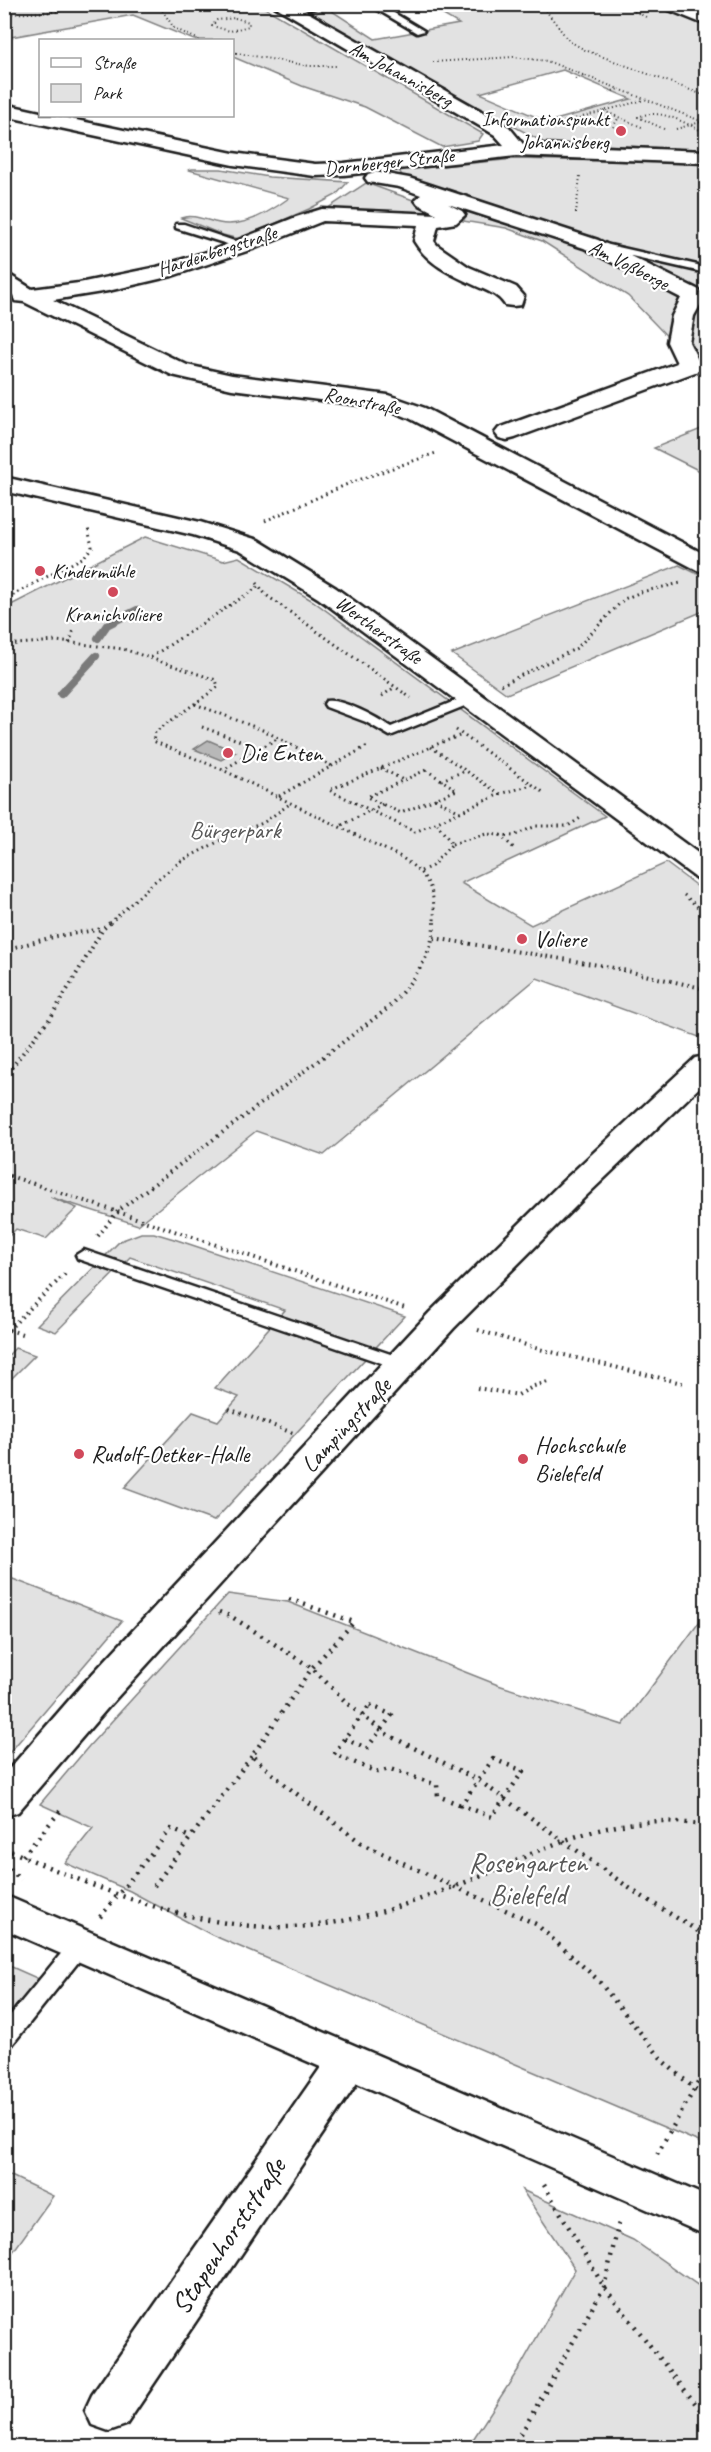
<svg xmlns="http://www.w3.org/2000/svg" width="711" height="2452" viewBox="0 0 711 2452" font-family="Caveat,sans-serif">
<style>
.green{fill:#e2e2e2;stroke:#7f7f7f;stroke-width:1.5;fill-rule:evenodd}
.water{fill:#b8b8b8;stroke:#7a7a7a;stroke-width:1.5}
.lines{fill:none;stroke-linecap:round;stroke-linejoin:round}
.stream{stroke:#7a7a7a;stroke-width:8}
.service-casing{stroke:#1c1c1c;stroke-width:5}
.minor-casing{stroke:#1c1c1c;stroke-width:5}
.secondary-casing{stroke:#1c1c1c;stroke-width:5}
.path-far3{stroke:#1c1c1c;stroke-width:2;stroke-dasharray:1 3;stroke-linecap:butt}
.path-far2{stroke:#1c1c1c;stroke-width:3;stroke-dasharray:1.5 4;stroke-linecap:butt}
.path-far1{stroke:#1c1c1c;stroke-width:4;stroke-dasharray:1.5 4.5;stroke-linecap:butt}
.path{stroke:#1c1c1c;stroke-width:4.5;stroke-dasharray:2 6;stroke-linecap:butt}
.service{fill:#fff;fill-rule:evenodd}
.minor{fill:#fff;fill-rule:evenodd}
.secondary{fill:#fff;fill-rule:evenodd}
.poi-dot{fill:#d1495b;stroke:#fff;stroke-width:2}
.labels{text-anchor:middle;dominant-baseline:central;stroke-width:4.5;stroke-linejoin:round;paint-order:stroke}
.far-street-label{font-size:20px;fill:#1c1c1c;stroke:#fff}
.far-poi-label{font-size:20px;fill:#1c1c1c;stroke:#fff;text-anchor:end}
.poi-label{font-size:24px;fill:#1c1c1c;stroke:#fff;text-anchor:start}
.park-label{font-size:24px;fill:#575757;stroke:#fff}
.street-label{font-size:24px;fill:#1c1c1c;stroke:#fff}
.near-park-label{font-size:28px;fill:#575757;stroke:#fff}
.near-street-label{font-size:28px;fill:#1c1c1c;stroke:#fff}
</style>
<rect width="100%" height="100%" fill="#fff"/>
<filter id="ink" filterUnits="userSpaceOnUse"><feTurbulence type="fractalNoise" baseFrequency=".0167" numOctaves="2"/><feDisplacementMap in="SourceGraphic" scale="12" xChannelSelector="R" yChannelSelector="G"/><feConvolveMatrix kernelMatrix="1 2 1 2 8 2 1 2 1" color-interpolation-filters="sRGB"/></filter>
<g filter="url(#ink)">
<g class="green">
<path d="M5,4L260,5L483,134L478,141L442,147L365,107L302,86L233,57L232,40H194L133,15L5,38Z"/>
<path d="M426,5H652L706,25V150L543,142L317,20L314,16L319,11L329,9L375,39L459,24ZM563,70L631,99L548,122L480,93Z"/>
<path d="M515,159L706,163V369L686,356L628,296L542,241L506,228L463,221L467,215L466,211L408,187L399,170Z"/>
<path d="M192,169H221L269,177L348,182L336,195L309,209L239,239L223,235L181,218C193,213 207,221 219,223C243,228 270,212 289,198L189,170Z"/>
<path d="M366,183L438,209L437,213L325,210Z"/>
<path d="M706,427V474L654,448Z"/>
<path d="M145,537L223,561L239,557L313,601L605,816L461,883L531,925L666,863L706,893V1030L699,1037L537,978L324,1155L256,1131L138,1225L50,1197L77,1208L46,1239L16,1229L5,1240V608Z"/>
<path d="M679,565L706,578V610L507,694L452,654Z"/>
<path d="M141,1233H154L174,1239L405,1316L214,1521L124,1488L193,1412L218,1421L239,1397L215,1388L285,1310L130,1257L56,1332L37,1325L120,1241Z"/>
<path d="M15,1348L35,1355L5,1385V1359Z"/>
<path d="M5,1576L122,1621L5,1758Z"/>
<path d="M228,1594L288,1602L498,1685L623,1725L706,1613V2145L212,1935L130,1891L65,1863L93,1828L40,1804L89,1746Z"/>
<path d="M5,1964L57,1987L5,2054Z"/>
<path d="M5,2173L53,2196L5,2263Z"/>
<path d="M522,2190L633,2240L706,2291V2447H468L520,2367L575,2269Z"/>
</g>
<path class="water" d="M208,740L236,752L221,760L194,749Z"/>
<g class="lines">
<g class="stream">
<path d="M98,638L107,625L137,610"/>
<path d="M61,694L96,656"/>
</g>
<g class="service-casing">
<g id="service">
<path d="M311,4H331L291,14L287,11Z"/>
<path d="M368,4H379L424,31L417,33Z"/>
<path d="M176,224H184L249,246L240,248L176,228Z"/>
<path d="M596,242L706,267V273L592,247V243Z"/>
<path d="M691,292L706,296V302L687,297V293Z"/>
<path d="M472,694L479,698L477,701L390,736L366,722L326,707L324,704L326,701C342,698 378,718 391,727Z"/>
<path d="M84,1250L408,1360L411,1364L408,1368H396L78,1259L76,1255Z"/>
<path d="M80,1937L87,1939L91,1945L87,1951L12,2045L4,2047V2023L73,1939Z"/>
</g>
</g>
<g class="minor-casing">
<g id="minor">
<path d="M271,4H293L509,127L523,144L706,151V163L516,156L344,175L315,176L233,165L4,116V104L40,112V116H57L233,153L315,164L344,163L504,145L495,135Z"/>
<path d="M375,172L409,178L598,240L699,290L703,300L694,316L689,342L701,366L698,371L515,438L507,440L499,438L495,433L499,428L677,363L667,342L672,316L681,298L584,248L448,204L462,211L465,215L456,223L438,226L434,241L437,245L469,267L516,287L524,296L521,305L513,306L505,305C498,294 487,291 474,285C450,274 428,264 414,241L418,225L323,221L253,249L172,276L108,291L53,300L187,365L232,375L388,395L425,408L706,555V572L697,570L409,418L384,408L232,389L172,375L24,302L15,301L13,295L4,290V274L11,276L32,289L79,283L157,267L213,250L296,217L322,209L437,214L418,204L415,200L421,195L399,187L368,182L365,178L368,174Z"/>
<path d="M4,477L200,522L258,540L336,588L706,859V880L696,878L318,598L240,550L193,535L4,491Z"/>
<path d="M706,1056V1081L586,1196L454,1328L111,1704L18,1812L4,1817V1775L83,1684L430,1312L562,1182L695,1058Z"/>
<path d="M348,2045L363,2050L370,2062L363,2074L126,2425L109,2431L92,2425L85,2410L92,2395L333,2050Z"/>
</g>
</g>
<g class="secondary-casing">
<g id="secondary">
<path d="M662,4H686L706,14V25L664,8Z"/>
<path d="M4,1895L706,2196V2235L4,1929Z"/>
</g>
</g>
<g class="path-far3">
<path d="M158,4L174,28L199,40"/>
<path d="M541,4L569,41L585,50L706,96"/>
<path d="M620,4L646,17"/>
<path d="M4,14L55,12L98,4"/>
<path d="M235,18L249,22V26L230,31L212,26L217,20Z"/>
<path d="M232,52L309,66H338"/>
<path d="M433,62L513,57L547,61L706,123"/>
<path d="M575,79L586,75"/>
<path d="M609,92L619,89"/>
<path d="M604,111L644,128"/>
<path d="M556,124L644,100"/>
<path d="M613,127L619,117"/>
<path d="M664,129L638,117C659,108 681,121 700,130"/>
<path d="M676,129L701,122"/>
<path d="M576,213L580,176"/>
</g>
<g class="path-far2">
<path d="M265,521L350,483L436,453"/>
<path d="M257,583L266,595L411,698"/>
<path d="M4,602L18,592L84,557L92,547L88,528"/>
<path d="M69,643L74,630"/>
<path d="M4,645L56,641L123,649L216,680L218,687L155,732L153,741L223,770L401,857C430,877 435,888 434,923"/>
<path d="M151,657L258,587"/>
<path d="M501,685L577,648L624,599L641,592L681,583"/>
<path d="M382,696L395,687"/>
<path d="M195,704L265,731L332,766"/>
<path d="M202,727L260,748L223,770"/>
<path d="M456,730L543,792"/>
<path d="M432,746L462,735"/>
<path d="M431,747L500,794L415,832L329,790Z"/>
<path d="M260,748L277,739"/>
<path d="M381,768L403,780"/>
<path d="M426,770L457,790L401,813L367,797Z"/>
<path d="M441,780L465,771"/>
<path d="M500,794L532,785"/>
<path d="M279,796L369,745"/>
<path d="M435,799L460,812"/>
<path d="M342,825L383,804"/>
<path d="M500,835L515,849"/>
<path d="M452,844L486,834L513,836L536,826H568L582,817"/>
<path d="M421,871L432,866L452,844L437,824"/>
<path d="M684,895L706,914"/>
<path d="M110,923L154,882L181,861L233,834L263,823L291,803"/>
</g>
<g class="path-far1">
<path d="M434,938L605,966L706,989"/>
<path d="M4,950L57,936L103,929"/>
<path d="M4,1077L51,1017L103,929L111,922"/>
<path d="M4,1174L408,1309"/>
<path d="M98,1236L118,1211L387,1009C410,984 434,957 434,922"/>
<path d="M9,1330L22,1334"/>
<path d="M478,1330L539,1349L686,1384"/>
<path d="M4,1334L68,1271"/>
<path d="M477,1388L518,1395L534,1386L548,1382"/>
<path d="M229,1409L293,1433"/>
<path d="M4,1560L15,1564"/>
</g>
<g class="path">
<path d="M289,1599L354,1622L312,1668L252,1756L289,1788L364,1845L536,1924L597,1979L664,2062L696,2090L706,2095"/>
<path d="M219,1612L232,1617L312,1668L350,1706L388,1735L478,1780L635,1892L706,1936"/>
<path d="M370,1705L392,1715L367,1748L344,1739Z"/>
<path d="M344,1739L334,1754L377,1772L390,1769L437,1785L438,1796L461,1805"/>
<path d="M493,1759L523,1771L492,1817L461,1805Z"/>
<path d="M4,1848C94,1887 191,1930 291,1927C356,1925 420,1900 479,1877C504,1868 526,1855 550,1846C584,1832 624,1822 661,1821C676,1821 691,1824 706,1825"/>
<path d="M23,1856L61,1810"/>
<path d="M4,1863L21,1880"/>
<path d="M154,1886L252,1756"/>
<path d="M100,1917L171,1829L190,1837"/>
<path d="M657,2154L706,2069"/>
<path d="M544,2185L604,2287L706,2417"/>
<path d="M513,2448L604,2287L620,2218"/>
</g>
<use href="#service" class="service"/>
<use href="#minor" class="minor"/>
<use href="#secondary" class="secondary"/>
</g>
</g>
<g class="poi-dot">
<circle cx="621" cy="131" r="6"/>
<circle cx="40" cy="571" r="6"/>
<circle cx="113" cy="592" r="6"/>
<circle cx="228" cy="753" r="6"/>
<circle cx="522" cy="939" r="6"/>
<circle cx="79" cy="1454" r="6"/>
<circle cx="523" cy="1459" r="6"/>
</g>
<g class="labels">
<g class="far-street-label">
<text transform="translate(401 74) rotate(29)">Am Johannisberg</text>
<text transform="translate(389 162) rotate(-6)">Dornberger Straße</text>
<text transform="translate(217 251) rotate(-18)">Hardenbergstraße</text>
<text transform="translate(629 265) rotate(27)">Am Voßberge</text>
<text transform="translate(362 401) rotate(11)">Roonstraße</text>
<text transform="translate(379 630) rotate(36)">Wertherstraße</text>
</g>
<g class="far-poi-label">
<text x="609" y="119">Informationspunkt<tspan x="609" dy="23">Johannisberg</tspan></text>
<text x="52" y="571" text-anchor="start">Kindermühle</text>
<text x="113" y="614" text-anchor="middle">Kranichvoliere</text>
</g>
<g class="poi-label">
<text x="240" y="753">Die Enten</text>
<text x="534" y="939">Voliere</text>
<text x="535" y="1445">Hochschule<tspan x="535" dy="28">Bielefeld</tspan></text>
<text x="91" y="1454">Rudolf-Oetker-Halle</text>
</g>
<g class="park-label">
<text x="235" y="830">Bürgerpark</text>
</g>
<g class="street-label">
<text transform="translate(346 1425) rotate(-47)">Lampingstraße</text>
</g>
<g class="near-park-label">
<text x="528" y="1862">Rosengarten<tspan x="528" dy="32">Bielefeld</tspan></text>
</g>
<g class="near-street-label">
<text transform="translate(228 2236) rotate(-56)">Stapenhorststraße</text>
</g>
</g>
<rect width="711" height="2452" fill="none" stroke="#fff" stroke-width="24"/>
<rect x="12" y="12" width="687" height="2428" fill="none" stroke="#1c1c1c" stroke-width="2" filter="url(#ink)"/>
<rect x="39" y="39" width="195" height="78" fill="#ffffff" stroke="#a4a4a4" stroke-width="1.5"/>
<rect x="51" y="58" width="30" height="9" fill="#ffffff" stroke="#a4a4a4" stroke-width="1.5"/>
<text x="93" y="69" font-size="18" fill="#1c1c1c">Straße</text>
<rect x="51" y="84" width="30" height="18" fill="#e2e2e2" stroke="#a4a4a4" stroke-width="1.5"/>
<text x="93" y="99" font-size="18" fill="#1c1c1c">Park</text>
</svg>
